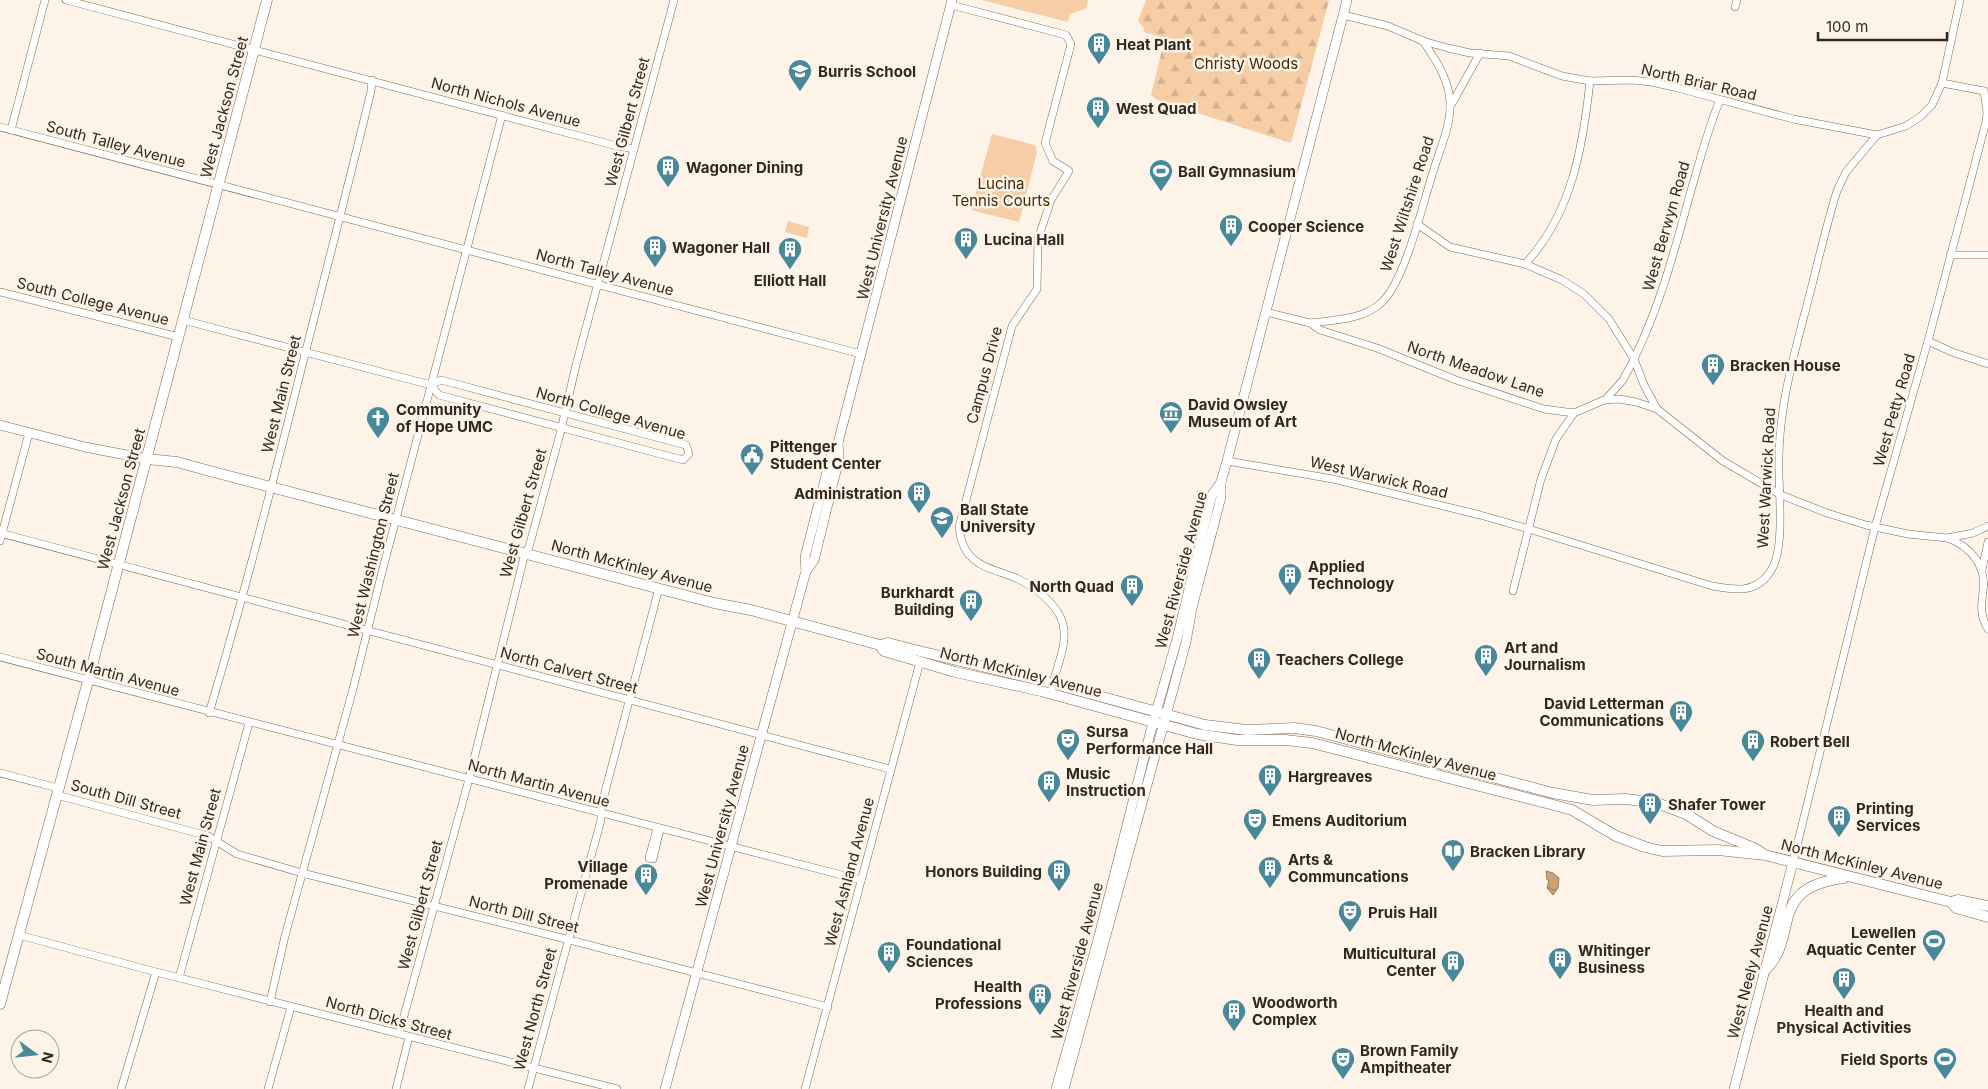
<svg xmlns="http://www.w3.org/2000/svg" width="1988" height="1089" viewBox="0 0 1988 1089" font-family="Inter,sans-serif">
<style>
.forest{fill:url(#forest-firs)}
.park{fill:#f6cda4}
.water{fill:url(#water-ripples);stroke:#9d7d5c}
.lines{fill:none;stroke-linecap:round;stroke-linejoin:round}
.minor-casing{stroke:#7c6751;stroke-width:8}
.tertiary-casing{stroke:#7c6751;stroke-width:10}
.secondary-casing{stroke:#7c6751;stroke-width:11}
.minor{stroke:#fff;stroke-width:7}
.tertiary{stroke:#fff;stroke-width:9}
.secondary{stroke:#fff;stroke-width:10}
.labels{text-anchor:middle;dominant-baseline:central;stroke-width:5;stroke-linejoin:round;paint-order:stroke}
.poi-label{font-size:15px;font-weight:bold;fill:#31281f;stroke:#fdf3e9;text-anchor:start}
.park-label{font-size:15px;fill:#462a05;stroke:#fdf3e9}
.street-label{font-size:15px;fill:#31281f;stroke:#fdf3e9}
</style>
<defs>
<pattern id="forest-firs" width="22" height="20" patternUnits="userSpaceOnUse" patternTransform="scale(1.25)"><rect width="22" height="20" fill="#f6cda4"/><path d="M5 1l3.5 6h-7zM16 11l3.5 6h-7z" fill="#d3b08d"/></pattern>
<pattern id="water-ripples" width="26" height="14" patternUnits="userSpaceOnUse" patternTransform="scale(1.25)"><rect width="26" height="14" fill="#cba176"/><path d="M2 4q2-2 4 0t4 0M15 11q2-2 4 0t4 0" fill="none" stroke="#a58360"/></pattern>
</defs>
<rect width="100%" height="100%" fill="#fdf3e9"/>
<path class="forest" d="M1146,0H1329L1291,143L1157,100L1151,95L1165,38L1144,32V28L1138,21Z"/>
<g class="park">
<path d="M982,0H1088L1087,8L1070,14L1068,22Z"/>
<path d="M992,134L1035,145L1037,152L1019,222L971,210Z"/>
<path d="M788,221L809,227L807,238L785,232Z"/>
</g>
<path class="water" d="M1546,871L1553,873L1559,878L1558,888L1553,895L1547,888L1549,880H1547Z"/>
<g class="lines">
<g class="minor-casing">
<g id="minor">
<path d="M66,0L617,146L634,149"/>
<path d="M951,5L1066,35L1071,44L1045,143L1053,161L1069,171L1051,200L1038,239L1037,289L1012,326L959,527C960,536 962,545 967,552C979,569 1001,571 1018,579C1037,588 1063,608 1064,631C1066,649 1055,670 1052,688"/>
<path d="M1735,7L1737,0"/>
<path d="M1343,15L1388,26L1423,41L1448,48L1470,53L1509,56L1562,76L1590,81L1632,80L1651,82L1674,87L1793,119L1877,135"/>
<path d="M1942,83L1984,91"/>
<path d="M1450,107L1480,53"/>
<path d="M0,127L861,354"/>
<path d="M11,130L45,0"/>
<path d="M1417,224L1450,247L1525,264L1562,280L1584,294L1609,319L1634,359L1623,380L1605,400"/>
<path d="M1950,255H1988"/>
<path d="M1525,264C1572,214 1583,146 1590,81"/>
<path d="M0,292L179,337"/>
<path d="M1266,312L1310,323L1320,330L1377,348L1456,380L1544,409L1574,413L1604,400L1619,399L1636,402L1657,409L1723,461L1781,495L1827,513L1866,525L1908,534L1947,538L1973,533L1988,526"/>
<path d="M183,320L431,385L439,395L683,460L689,454L686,445L441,380L431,385"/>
<path d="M1310,323C1334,320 1364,320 1382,302C1406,279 1423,202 1434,169C1440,149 1450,127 1450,107C1451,82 1436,60 1423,41"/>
<path d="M1928,341L1952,352L1988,364"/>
<path d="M1657,409L1644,385L1634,359C1661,304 1676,245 1692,187C1701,157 1708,128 1720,100"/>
<path d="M1227,461L1333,479L1480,515L1529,529L1712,586C1734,590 1756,594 1770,572C1785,552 1779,496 1779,472C1777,411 1794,355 1809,297C1818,262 1826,226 1837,191L1846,172L1877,135L1906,126L1920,117L1932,105L1942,83L1960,0"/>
<path d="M0,533L890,769"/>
<path d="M1948,538C1971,547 1987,566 1983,592C1981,606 1980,616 1988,629"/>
<path d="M0,541L29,433"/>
<path d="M1982,570L1988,542"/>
<path d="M1513,591L1541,479L1556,439L1574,413"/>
<path d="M0,657L861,880"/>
<path d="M209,713C240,611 266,509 292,406C318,301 346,196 371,91L372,80"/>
<path d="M0,773L58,788"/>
<path d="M57,795L208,836L237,854L302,873L558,937L828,1007"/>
<path d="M657,828L649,858L653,859L660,829"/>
<path d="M1793,862L1875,527L1928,341L1986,122L1987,112L1984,91"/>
<path d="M19,935L156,972L617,1089"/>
<path d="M179,978L249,723"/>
<path d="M270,1002L285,936L353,689L381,576L502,115"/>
<path d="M399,1034L469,779L525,553L529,547L560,434L576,365L674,0"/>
<path d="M121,1089L156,972"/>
<path d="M268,1089L291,1007"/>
<path d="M396,1089L409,1037"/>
<path d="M528,1089L601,820V807L659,588"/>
<path d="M805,1089L920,662"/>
</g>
</g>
<g class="tertiary-casing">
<g id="tertiary">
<path d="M0,425L85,447L147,459"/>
<path d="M806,571L805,557L831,456L838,443L952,0"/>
<path d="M665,1089L806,571L814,560L839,459L838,443"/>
<path d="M1056,1089L1098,940L1151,730L1177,639L1209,506L1212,495L1221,482L1227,461L1347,0"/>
<path d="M1064,1089L1186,642L1192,608L1221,497V482"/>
<path d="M1734,1089L1793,862"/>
</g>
</g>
<g class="secondary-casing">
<g id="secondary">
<path d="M147,459L177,462L206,470L714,603L751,610L880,645L884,651L955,672L1041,691L1197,734L1237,740H1285L1312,743L1550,804L1572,810L1616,836L1645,847L1662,851L1718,850L1765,855L1951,902L1958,900L1988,906"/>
<path d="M880,645L888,643L915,650L1044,681L1205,725L1247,730L1294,728L1316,731L1553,793L1593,800L1626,799L1657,803L1686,814L1713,831L1754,848L1762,853"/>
<path d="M1951,902L1956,908L1988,917"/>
<path d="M1763,972C1802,938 1764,888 1844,878"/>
<path d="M0,1004L88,681L267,0"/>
</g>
</g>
<use href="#minor" class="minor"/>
<use href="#tertiary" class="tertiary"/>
<use href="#secondary" class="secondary"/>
</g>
<defs>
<g id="building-pin" transform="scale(1.25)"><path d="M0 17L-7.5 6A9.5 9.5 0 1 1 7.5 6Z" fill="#47899a" stroke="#fdf3e9"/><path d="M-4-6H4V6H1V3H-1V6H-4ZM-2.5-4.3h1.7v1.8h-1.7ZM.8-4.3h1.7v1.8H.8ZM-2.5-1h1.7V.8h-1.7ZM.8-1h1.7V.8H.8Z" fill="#fff"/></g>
<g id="school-pin" transform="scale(1.25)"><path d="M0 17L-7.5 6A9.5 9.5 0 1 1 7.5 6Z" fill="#47899a" stroke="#fdf3e9"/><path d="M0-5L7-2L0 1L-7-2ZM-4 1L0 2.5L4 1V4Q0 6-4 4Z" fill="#fff"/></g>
<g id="stadium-pin" transform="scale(1.25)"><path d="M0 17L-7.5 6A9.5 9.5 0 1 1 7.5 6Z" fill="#47899a" stroke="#fdf3e9"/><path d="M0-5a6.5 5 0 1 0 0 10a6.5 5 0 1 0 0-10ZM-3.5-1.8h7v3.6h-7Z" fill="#fff"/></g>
<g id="museum-pin" transform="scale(1.25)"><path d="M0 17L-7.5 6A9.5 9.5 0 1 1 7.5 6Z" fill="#47899a" stroke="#fdf3e9"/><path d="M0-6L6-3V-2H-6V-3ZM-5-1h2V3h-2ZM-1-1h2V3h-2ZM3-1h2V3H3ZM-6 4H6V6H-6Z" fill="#fff"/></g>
<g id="church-pin" transform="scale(1.25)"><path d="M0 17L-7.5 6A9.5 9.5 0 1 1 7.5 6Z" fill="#47899a" stroke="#fdf3e9"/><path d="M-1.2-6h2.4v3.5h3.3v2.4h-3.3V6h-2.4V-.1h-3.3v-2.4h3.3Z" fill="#fff"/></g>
<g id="civic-pin" transform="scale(1.25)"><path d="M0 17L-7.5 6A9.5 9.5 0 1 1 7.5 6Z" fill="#47899a" stroke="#fdf3e9"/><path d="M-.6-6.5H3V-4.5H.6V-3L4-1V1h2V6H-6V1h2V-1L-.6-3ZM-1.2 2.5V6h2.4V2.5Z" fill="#fff"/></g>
<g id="university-pin" transform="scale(1.25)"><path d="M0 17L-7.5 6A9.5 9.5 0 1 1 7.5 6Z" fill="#47899a" stroke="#fdf3e9"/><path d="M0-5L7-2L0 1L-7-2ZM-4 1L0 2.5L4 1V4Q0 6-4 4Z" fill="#fff"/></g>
<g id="theatre-pin" transform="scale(1.25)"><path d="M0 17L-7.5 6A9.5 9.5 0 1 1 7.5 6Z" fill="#47899a" stroke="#fdf3e9"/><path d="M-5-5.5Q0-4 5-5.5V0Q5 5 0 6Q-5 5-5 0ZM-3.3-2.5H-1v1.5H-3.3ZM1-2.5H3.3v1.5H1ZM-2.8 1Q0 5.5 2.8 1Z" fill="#fff"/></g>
<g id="library-pin" transform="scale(1.25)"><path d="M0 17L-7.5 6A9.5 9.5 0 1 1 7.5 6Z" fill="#47899a" stroke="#fdf3e9"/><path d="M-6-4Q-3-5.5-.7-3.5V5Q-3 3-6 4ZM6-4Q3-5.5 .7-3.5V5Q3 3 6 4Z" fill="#fff"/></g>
</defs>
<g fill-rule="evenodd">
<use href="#building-pin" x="1099" y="44"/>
<use href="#school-pin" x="800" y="71"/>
<use href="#building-pin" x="1098" y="108"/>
<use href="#building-pin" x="668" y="167"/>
<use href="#stadium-pin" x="1161" y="171"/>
<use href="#building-pin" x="1231" y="226"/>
<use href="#building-pin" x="966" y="239"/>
<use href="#building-pin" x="655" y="247"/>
<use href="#building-pin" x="790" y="249"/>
<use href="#building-pin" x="1713" y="365"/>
<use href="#museum-pin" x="1171" y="413"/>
<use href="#church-pin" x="378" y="418"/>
<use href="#civic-pin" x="752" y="455"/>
<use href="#building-pin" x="919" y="493"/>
<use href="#university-pin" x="942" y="518"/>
<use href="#building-pin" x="1290" y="575"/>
<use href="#building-pin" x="1132" y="586"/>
<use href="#building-pin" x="971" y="601"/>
<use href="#building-pin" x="1486" y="656"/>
<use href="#building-pin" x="1259" y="659"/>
<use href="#building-pin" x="1681" y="712"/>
<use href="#theatre-pin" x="1068" y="740"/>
<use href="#building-pin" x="1753" y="741"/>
<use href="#building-pin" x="1270" y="776"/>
<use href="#building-pin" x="1049" y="782"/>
<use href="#building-pin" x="1650" y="804"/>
<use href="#building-pin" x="1839" y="817"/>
<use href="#theatre-pin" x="1255" y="820"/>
<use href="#library-pin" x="1453" y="851"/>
<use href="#building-pin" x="1270" y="868"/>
<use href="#building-pin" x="1059" y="871"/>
<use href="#building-pin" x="646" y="875"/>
<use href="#theatre-pin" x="1350" y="912"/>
<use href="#stadium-pin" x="1934" y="941"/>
<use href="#building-pin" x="889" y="953"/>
<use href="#building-pin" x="1560" y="959"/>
<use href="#building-pin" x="1453" y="962"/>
<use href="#building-pin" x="1844" y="979"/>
<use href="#building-pin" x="1040" y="995"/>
<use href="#building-pin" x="1234" y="1011"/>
<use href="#theatre-pin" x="1343" y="1059"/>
<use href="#stadium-pin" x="1945" y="1059"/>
</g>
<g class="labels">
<g class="poi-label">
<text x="1116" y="44">Heat Plant</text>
<text x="818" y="71">Burris School</text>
<text x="1116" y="108">West Quad</text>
<text x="686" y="167">Wagoner Dining</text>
<text x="1178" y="171">Ball Gymnasium</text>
<text x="1248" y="226">Cooper Science</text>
<text x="984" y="239">Lucina Hall</text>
<text x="672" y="247">Wagoner Hall</text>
<text x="790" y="280" text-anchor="middle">Elliott Hall</text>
<text x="1730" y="365">Bracken House</text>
<text x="1188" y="404">David Owsley<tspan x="1188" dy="17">Museum of Art</tspan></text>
<text x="396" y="409">Community<tspan x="396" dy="17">of Hope UMC</tspan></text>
<text x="770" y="446">Pittenger<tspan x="770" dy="17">Student Center</tspan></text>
<text x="902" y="493" text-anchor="end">Administration</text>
<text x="960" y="509">Ball State<tspan x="960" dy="17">University</tspan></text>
<text x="1308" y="566">Applied<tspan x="1308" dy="17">Technology</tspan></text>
<text x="1114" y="586" text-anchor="end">North Quad</text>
<text x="954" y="592" text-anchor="end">Burkhardt<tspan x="954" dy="17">Building</tspan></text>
<text x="1504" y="647">Art and<tspan x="1504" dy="17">Journalism</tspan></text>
<text x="1276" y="659">Teachers College</text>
<text x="1664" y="703" text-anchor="end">David Letterman<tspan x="1664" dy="17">Communications</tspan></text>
<text x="1086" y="731">Sursa<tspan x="1086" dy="17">Performance Hall</tspan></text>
<text x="1770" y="741">Robert Bell</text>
<text x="1066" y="773">Music<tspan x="1066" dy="17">Instruction</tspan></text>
<text x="1288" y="776">Hargreaves</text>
<text x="1668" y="804">Shafer Tower</text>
<text x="1856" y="808">Printing<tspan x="1856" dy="17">Services</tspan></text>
<text x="1272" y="820">Emens Auditorium</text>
<text x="1470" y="851">Bracken Library</text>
<text x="1288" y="859">Arts &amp;<tspan x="1288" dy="17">Communcations</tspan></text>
<text x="628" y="866" text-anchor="end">Village<tspan x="628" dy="17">Promenade</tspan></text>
<text x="1042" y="871" text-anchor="end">Honors Building</text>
<text x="1368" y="912">Pruis Hall</text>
<text x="1916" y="932" text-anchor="end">Lewellen<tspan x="1916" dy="17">Aquatic Center</tspan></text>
<text x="906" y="944">Foundational<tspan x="906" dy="17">Sciences</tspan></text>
<text x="1578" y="950">Whitinger<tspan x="1578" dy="17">Business</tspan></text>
<text x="1436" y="953" text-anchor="end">Multicultural<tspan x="1436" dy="17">Center</tspan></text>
<text x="1022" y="986" text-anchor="end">Health<tspan x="1022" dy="17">Professions</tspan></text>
<text x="1252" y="1002">Woodworth<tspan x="1252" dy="17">Complex</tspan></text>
<text x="1844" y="1010" text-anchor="middle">Health and<tspan x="1844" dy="17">Physical Activities</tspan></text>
<text x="1360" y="1050">Brown Family<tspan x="1360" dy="17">Ampitheater</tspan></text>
<text x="1928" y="1059" text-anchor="end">Field Sports</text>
</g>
<g class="park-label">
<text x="1246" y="63">Christy Woods</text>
<text x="1001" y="183">Lucina<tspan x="1001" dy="17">Tennis Courts</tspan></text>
</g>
<g class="street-label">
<text transform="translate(1699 82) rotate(13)">North Briar Road</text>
<text transform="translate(506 102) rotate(15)">North Nichols Avenue</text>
<text transform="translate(224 107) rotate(-75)">West Jackson Street</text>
<text transform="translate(627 122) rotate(-75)">West Gilbert Street</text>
<text transform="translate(116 144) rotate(15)">South Talley Avenue</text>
<text transform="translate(1407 204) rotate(-72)">West Wiltshire Road</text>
<text transform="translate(882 218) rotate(-76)">West University Avenue</text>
<text transform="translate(1666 226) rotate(-74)">West Berwyn Road</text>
<text transform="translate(605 272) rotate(15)">North Talley Avenue</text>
<text transform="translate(93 301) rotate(14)">South College Avenue</text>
<text transform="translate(1476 369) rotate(19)">North Meadow Lane</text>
<text transform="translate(984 375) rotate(-75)">Campus Drive</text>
<text transform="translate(281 394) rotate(-76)">West Main Street</text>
<text transform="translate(1894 410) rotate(-74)">West Petty Road</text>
<text transform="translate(611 413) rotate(16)">North College Avenue</text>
<text transform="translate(1379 477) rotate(13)">West Warwick Road</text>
<text transform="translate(1766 478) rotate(-87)">West Warwick Road</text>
<text transform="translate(121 499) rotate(-75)">West Jackson Street</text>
<text transform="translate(523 513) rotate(-74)">West Gilbert Street</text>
<text transform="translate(373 555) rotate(-76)">West Washington Street</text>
<text transform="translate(632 566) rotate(15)">North McKinley Avenue</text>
<text transform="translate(1181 570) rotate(-75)">West Riverside Avenue</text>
<text transform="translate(569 670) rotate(15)">North Calvert Street</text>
<text transform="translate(108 672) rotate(15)">South Martin Avenue</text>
<text transform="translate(1021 672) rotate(14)">North McKinley Avenue</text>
<text transform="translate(1416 754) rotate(15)">North McKinley Avenue</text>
<text transform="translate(539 783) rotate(15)">North Martin Avenue</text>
<text transform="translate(126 799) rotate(15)">South Dill Street</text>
<text transform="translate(722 826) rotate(-75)">West University Avenue</text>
<text transform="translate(200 847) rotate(-75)">West Main Street</text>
<text transform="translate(1862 864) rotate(14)">North McKinley Avenue</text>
<text transform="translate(849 872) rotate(-75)">West Ashland Avenue</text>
<text transform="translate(420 905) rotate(-75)">West Gilbert Street</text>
<text transform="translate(524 914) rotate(14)">North Dill Street</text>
<text transform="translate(1077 961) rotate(-75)">West Riverside Avenue</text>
<text transform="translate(1750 972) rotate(-75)">West Neely Avenue</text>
<text transform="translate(535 1009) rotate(-75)">West North Street</text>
<text transform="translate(389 1018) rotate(15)">North Dicks Street</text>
</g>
</g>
<g transform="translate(35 1054) rotate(105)"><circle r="24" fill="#fdf3e9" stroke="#aba298"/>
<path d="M0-4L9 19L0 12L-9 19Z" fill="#47899a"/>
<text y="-8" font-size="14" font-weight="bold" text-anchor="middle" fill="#31281f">N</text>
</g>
<path d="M1818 32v8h129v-8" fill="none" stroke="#31281f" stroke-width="2.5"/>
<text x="1826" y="32" font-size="15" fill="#31281f" stroke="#fdf3e9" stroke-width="4" paint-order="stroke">100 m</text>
</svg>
